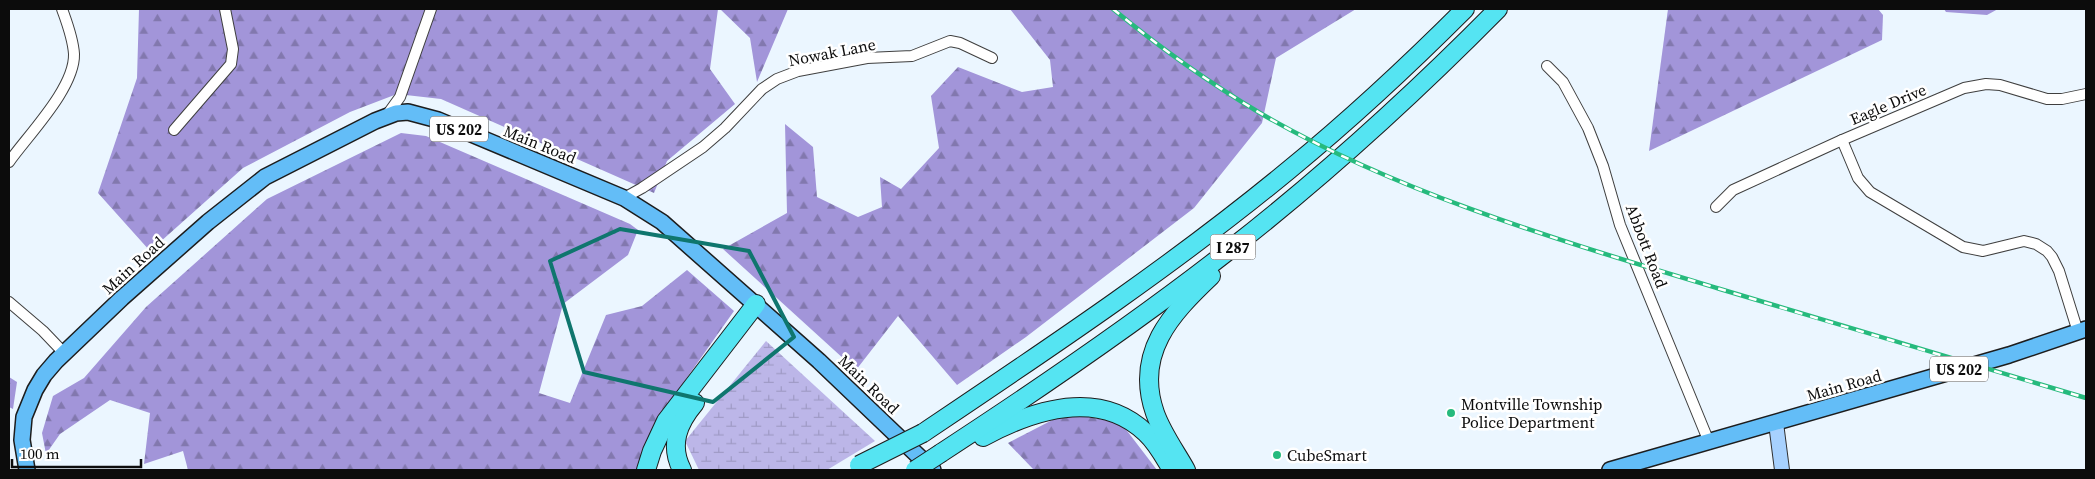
<svg xmlns="http://www.w3.org/2000/svg" width="2095" height="479" viewBox="0 0 2095 479" font-family="'Source Serif 4',serif">
<style>
.forest{fill:url(#forest-firs)}
.wetland{fill:url(#wetland-marsh)}
.lines{fill:none;stroke-linecap:round;stroke-linejoin:round}
.minor-casing{stroke:#3f3f3f;stroke-width:12}
.secondary-casing{stroke:#2e2e2e;stroke-width:16}
.primary-casing{stroke:#1d1d1d;stroke-width:18}
.motorway-casing{stroke:#1d1d1d;stroke-width:20}
.minor{stroke:#fff;stroke-width:10}
.secondary{stroke:#a7d1fe;stroke-width:14}
.primary{stroke:#63bdf7;stroke-width:15}
.motorway{stroke:#55e4f2;stroke-width:18}
.rail-casing{stroke:#26ba7d;stroke-width:4.5}
.rail{stroke:#fff;stroke-width:2.5;stroke-dasharray:8;stroke-linecap:butt}
.motorway-bridge-casing{stroke:#1d1d1d;stroke-width:20;stroke-linecap:butt}
.motorway-bridge{stroke:#55e4f2;stroke-width:18}
.marked{fill:none;stroke:#0f766e;stroke-width:4;stroke-linejoin:round}
.poi-dot{fill:#26ba7d;stroke:#fff;stroke-width:2}
.labels{text-anchor:middle;dominant-baseline:central;stroke-width:5;stroke-linejoin:round;paint-order:stroke}
.shield{fill:#fff;stroke:#555;stroke-width:1}
.shield-label{font-size:15px;font-weight:bold;fill:#0c0c0c}
.street-label{font-size:16px;fill:#0c0c0c;stroke:#fff}
.poi-label{font-size:16px;fill:#0c0c0c;stroke:#fff;text-anchor:start}
</style>
<defs>
<pattern id="forest-firs" width="22" height="20" patternUnits="userSpaceOnUse" patternTransform="scale(1.25)"><rect width="22" height="20" fill="#a295d9"/><path d="M5 1l3.5 6h-7zM16 11l3.5 6h-7z" fill="#8278ae"/></pattern>
<pattern id="wetland-marsh" width="20" height="14" patternUnits="userSpaceOnUse" patternTransform="scale(1.25)"><rect width="20" height="14" fill="#bcb6e8"/><path d="M1 5h8M5 5V1M11 12h8M15 12V8" fill="none" stroke="#a09bc6"/></pattern>
</defs>
<rect width="100%" height="100%" fill="#ebf6ff"/>
<g class="forest">
<path d="M139,9H718L710,69L735,104L667,161L654,193L441,99L397,94L350,112L243,168L150,251L98,193L137,78Z"/>
<path d="M720,9H788L757,82L750,38Z"/>
<path d="M1010,9H1356L1276,58L1262,123L1194,208L1026,337L957,385L898,316L856,370L723,249L787,213L785,124L813,147L817,197L858,217L882,207L880,177L901,189L939,148L931,96L958,67L1022,92L1053,87L1050,60Z"/>
<path d="M1668,9H1878L1883,15L1882,40L1649,151Z"/>
<path d="M1944,9H1998L1987,15L1946,12Z"/>
<path d="M401,133L426,136L630,224L638,230L628,255L563,304L539,393L570,403L606,315L642,306L687,270L734,311L662,413L640,470H188L183,451L144,464L150,413L110,400L60,434L46,454L42,433L53,396L84,378L146,307L267,199Z"/>
<path d="M9,377L17,382L13,409L9,407Z"/>
<path d="M1066,413L1121,423L1157,470H1034L1008,443Z"/>
</g>
<path class="wetland" d="M766,341L875,441L827,470H699L685,441Z"/>
<g class="lines">
<g class="minor-casing">
<g id="minor">
<path d="M1547,66L1563,82L1588,128L1603,166L1620,225L1709,442"/>
<path d="M387,115L400,97L431,9"/>
<path d="M174,130L231,64L233,49L225,9"/>
<path d="M1842,140L1858,178L1870,192L1963,247L1983,251L2024,241L2036,244L2047,251L2052,257L2059,271L2078,332"/>
<path d="M9,162C28,135 75,88 74,54C73,38 67,23 62,9"/>
<path d="M624,198L642,188L703,147L725,128L762,89L777,79L798,71L867,58L912,56L950,41L960,43L992,58"/>
<path d="M1716,207L1733,190L1842,140L1964,88L1986,84L2000,85L2047,99H2062L2086,94"/>
<path d="M9,302L43,331L64,353"/>
</g>
</g>
<g class="secondary-casing">
<path id="secondary" d="M1776,423L1782,470"/>
</g>
<g class="primary-casing">
<g id="primary">
<path d="M27,470L22,440L24,417L35,390L44,375L56,361L122,298L208,222L265,177L375,121L396,113L408,112L438,120L624,198L662,222L819,361L933,470"/>
<path d="M1610,470L2009,355L2086,329"/>
</g>
</g>
<g class="motorway-casing">
<g id="motorway">
<path d="M923,433C1048,349 1174,265 1290,169C1351,119 1409,65 1465,9"/>
<path d="M983,437C1033,410 1099,388 1146,433C1157,443 1164,457 1172,470"/>
<path d="M941,453C1039,389 1136,323 1228,251C1323,177 1413,95 1498,9"/>
<path d="M646,470L652,451L666,421L756,304"/>
<path d="M682,470C669,445 678,423 695,403"/>
<path d="M1186,470C1176,452 1162,433 1155,413C1134,353 1171,314 1211,276"/>
</g>
</g>
<use href="#minor" class="minor"/>
<use href="#secondary" class="secondary"/>
<use href="#primary" class="primary"/>
<use href="#motorway" class="motorway"/>
<g class="rail-casing">
<path id="rail" d="M1113,9C1159,47 1208,82 1260,113C1401,195 1565,242 1720,289C1842,326 1964,362 2086,398"/>
</g>
<use href="#rail" class="rail"/>
<g class="motorway-bridge-casing">
<g id="motorway-bridge">
<path d="M859,465L923,433"/>
<path d="M915,470L941,453"/>
</g>
</g>
<use href="#motorway-bridge" class="motorway-bridge"/>
</g>
<path class="marked" d="M620,229L749,251L794,337L713,402L584,372L550,261Z"/>
<g class="poi-dot">
<circle cx="1451" cy="413" r="5"/>
<circle cx="1277" cy="455" r="5"/>
</g>
<g class="labels">
<g class="shield">
<rect x="430" y="116.5" width="58" height="25" rx="4"/>
<rect x="1210.5" y="234.5" width="45" height="25" rx="4"/>
<rect x="1930" y="356.5" width="58" height="25" rx="4"/>
</g>
<g class="shield-label">
<text x="459" y="129">US 202</text>
<text x="1233" y="247">I 287</text>
<text x="1959" y="369">US 202</text>
</g>
<g class="street-label">
<text transform="translate(832 52) rotate(-11)">Nowak Lane</text>
<text transform="translate(1888 104) rotate(-23)">Eagle Drive</text>
<text transform="translate(540 144) rotate(22)">Main Road</text>
<text transform="translate(1647 246) rotate(69)">Abbott Road</text>
<text transform="translate(133 265) rotate(-42)">Main Road</text>
<text transform="translate(869 384) rotate(44)">Main Road</text>
<text transform="translate(1844 385) rotate(-16)">Main Road</text>
</g>
<g class="poi-label">
<text x="1461" y="404">Montville Township<tspan x="1461" dy="18">Police Department</tspan></text>
<text x="1287" y="455">CubeSmart</text>
</g>
</g>
<rect width="2095" height="479" fill="none" stroke="#0c0c0c" stroke-width="20"/>
<path d="M12 459v8h129v-8" fill="none" stroke="#0c0c0c" stroke-width="2.5"/>
<text x="20" y="459" font-size="15" fill="#0c0c0c" stroke="#ffffff" stroke-width="4" paint-order="stroke">100 m</text>
</svg>
